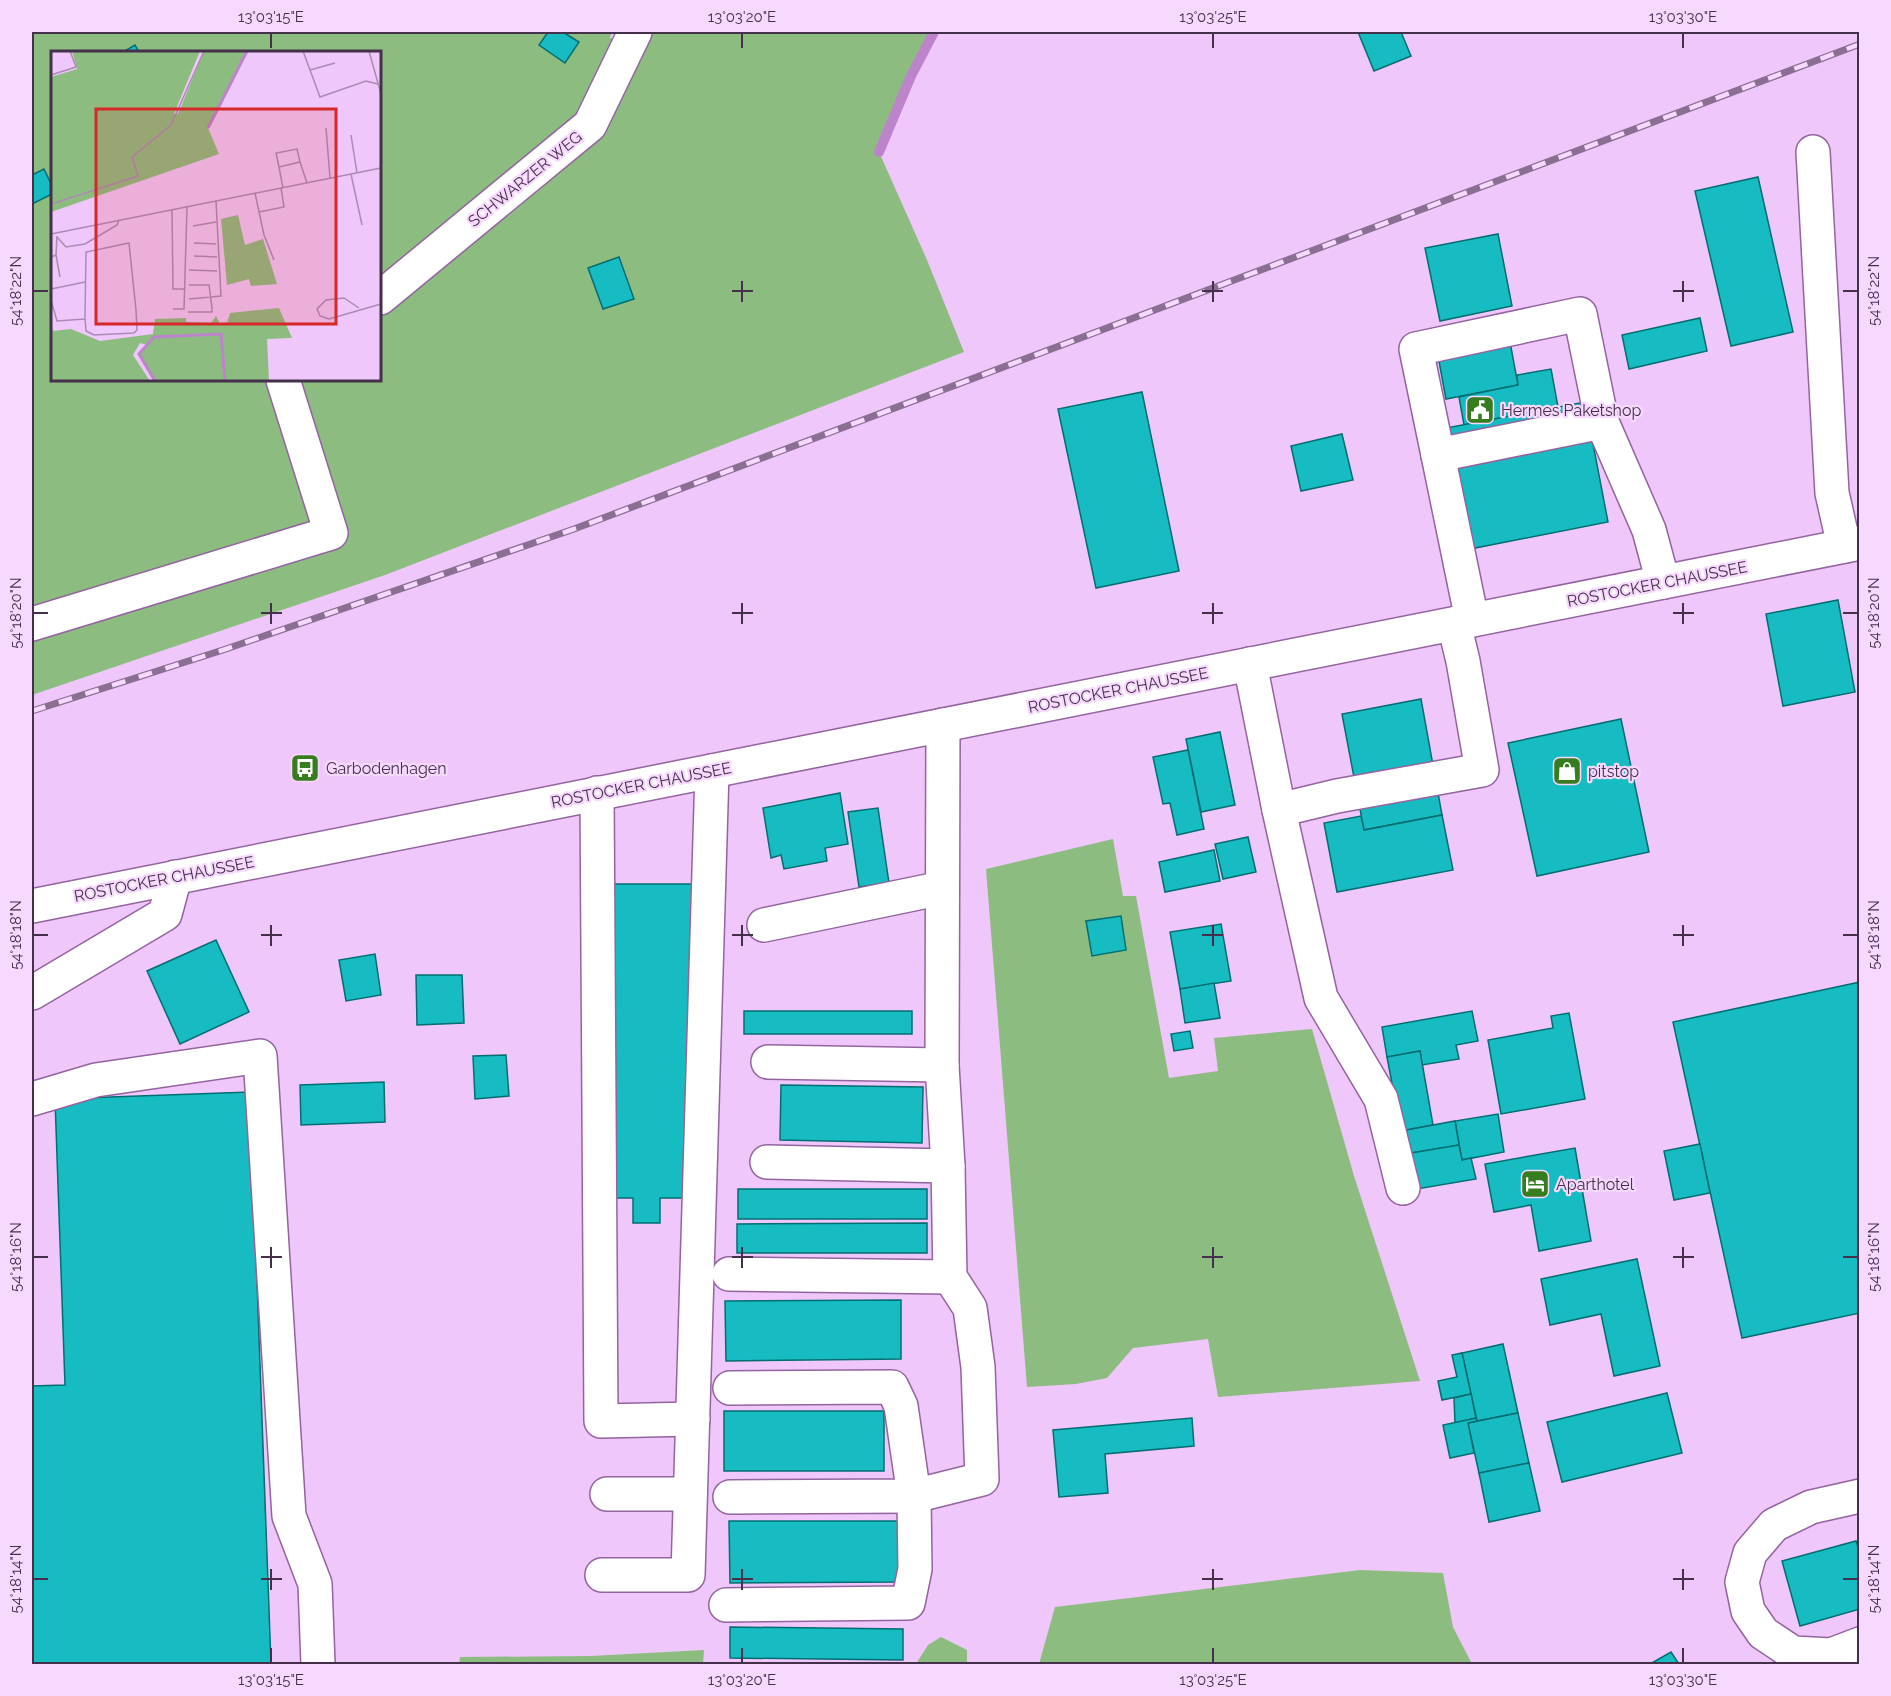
<svg xmlns="http://www.w3.org/2000/svg" width="1891" height="1696" viewBox="0 0 1891 1696" font-family="Raleway,sans-serif">
<style>
.green{fill:#8dbc81;fill-rule:evenodd}
.lines{fill:none;stroke-linecap:round;stroke-linejoin:round}
.stream{stroke:#bd84cc;stroke-width:10}
.building{fill:#16bcc2;stroke:#046d71;stroke-width:1.5}
.minor-casing{stroke:#93649f;stroke-width:36}
.major-casing{stroke:#93649f;stroke-width:36}
.minor{stroke:#fff;stroke-width:33}
.major{stroke:#fff;stroke-width:33}
.rail-casing{stroke:#8b6f93;stroke-width:7}
.rail{stroke:#f7d8ff;stroke-width:4.5;stroke-dasharray:14;stroke-linecap:butt}
.ticks{fill:none;stroke:#44304a;stroke-width:2}
.labels{text-anchor:middle;dominant-baseline:central;stroke-width:4.5;stroke-linejoin:round;paint-order:stroke}
.street-label{font-size:16px;fill:#44304a;stroke:#f7d8ff}
.poi-label{font-size:16px;fill:#44304a;stroke:#f7d8ff;text-anchor:start}
.inset-river{fill:none;stroke:#bd84cc;stroke-width:3}
.inset-road{fill:none;stroke:#ab8bb4;stroke-width:1.5}
.view{fill:#d62828;fill-opacity:0.15;stroke:#d62828;stroke-width:3}
.inset-edge{fill:none;stroke:#44304a;stroke-width:3}
.neatline{fill:none;stroke:#44304a;stroke-width:2}
.ticks-label{font-size:15px;text-anchor:middle;fill:#44304a}
</style>
<rect width="100%" height="100%" fill="#efc7fa"/>
<g class="green">
<path d="M32,32H612L610,38L647,43L653,32H934L911,77L879,152L927,260L964,352L385,575L32,695ZM52,52H380V380H52Z"/>
<path d="M1113,839L1123,896H1136L1169,1078L1218,1071L1214,1038L1312,1029L1354,1176L1420,1381L1218,1397L1208,1339L1133,1348L1107,1378L1076,1384L1027,1387L986,869Z"/>
<path d="M1360,1570L1443,1573L1453,1627L1472,1664H1039L1055,1607Z"/>
<path d="M941,1637L967,1650V1664H916L928,1645Z"/>
<path d="M704,1650L703,1664H459L460,1657L591,1656Z"/>
</g>
<g class="lines">
<path class="stream" d="M879,152L911,76L934,32"/>
</g>
<g class="building">
<path d="M548,32H567L566,34L579,42L565,63L539,45Z"/>
<path d="M1358,32H1401L1411,56L1374,71Z"/>
<path d="M135,45L139,52H123Z"/>
<path d="M44,169L52,186V194L32,204V175Z"/>
<path d="M1758,177L1793,332L1731,346L1695,191Z"/>
<path d="M1498,234L1512,306L1440,321L1425,248Z"/>
<path d="M619,257L634,299L603,309L588,268Z"/>
<path d="M1505,315L1518,385L1446,399L1433,329Z"/>
<path d="M1700,318L1707,351L1629,369L1622,335Z"/>
<path d="M1551,369L1558,407L1464,425L1459,397L1518,385L1517,375Z"/>
<path d="M1142,392L1179,571L1096,588L1058,409Z"/>
<path d="M1585,402L1608,522L1470,549L1446,428Z"/>
<path d="M1342,434L1353,480L1301,491L1291,446Z"/>
<path d="M1838,600L1855,692L1783,706L1766,614Z"/>
<path d="M1421,699L1442,815L1364,830L1342,714Z"/>
<path d="M1621,719L1649,852L1537,876L1508,743Z"/>
<path d="M1220,732L1235,805L1201,812L1186,739Z"/>
<path d="M1188,750L1204,829L1177,835L1170,803L1163,804L1153,757Z"/>
<path d="M840,793L848,844L825,848L827,861L784,869L781,855L771,858L763,808Z"/>
<path d="M878,808L889,883L859,887L848,812Z"/>
<path d="M1442,815L1453,870L1337,892L1324,823L1361,816L1364,830Z"/>
<path d="M1248,837L1256,872L1223,879L1215,844Z"/>
<path d="M1214,850L1220,881L1165,892L1159,862Z"/>
<path d="M608,884H696L694,1198H660V1223H633V1198H606Z"/>
<path d="M1121,916L1126,950L1092,956L1086,921Z"/>
<path d="M1221,924L1231,981L1180,989L1170,932Z"/>
<path d="M216,940L249,1012L180,1044L147,971Z"/>
<path d="M375,954L381,995L346,1001L339,960Z"/>
<path d="M416,975H462L464,1023L417,1025Z"/>
<path d="M1860,982V1313L1742,1338L1673,1022Z"/>
<path d="M1214,983L1220,1018L1185,1023L1180,989Z"/>
<rect x="744" y="1011" width="168" height="23"/>
<path d="M1472,1011L1478,1041L1456,1045L1459,1059L1422,1065L1420,1051L1387,1057L1382,1027Z"/>
<path d="M1569,1013L1585,1099L1501,1114L1488,1040L1553,1028L1551,1016Z"/>
<path d="M1190,1031L1193,1048L1174,1051L1171,1034Z"/>
<path d="M1420,1051L1433,1125L1401,1131L1387,1057Z"/>
<path d="M506,1055L509,1096L475,1099L473,1056Z"/>
<path d="M384,1082L385,1122L301,1125L300,1085Z"/>
<path d="M781,1085L923,1087L922,1143L780,1140Z"/>
<path d="M250,1092L271,1664H32V1386L65,1385L55,1099Z"/>
<path d="M1498,1114L1504,1152L1462,1160L1455,1121Z"/>
<path d="M1455,1121L1459,1145L1405,1154L1401,1131Z"/>
<path d="M1700,1144L1710,1193L1674,1200L1664,1151Z"/>
<path d="M1459,1145L1462,1160L1471,1158L1476,1179L1411,1190L1405,1154Z"/>
<path d="M1575,1148L1591,1241L1539,1251L1531,1205L1494,1212L1485,1164Z"/>
<rect x="738" y="1189" width="189" height="30"/>
<path d="M927,1223V1253H737V1224Z"/>
<path d="M1637,1259L1660,1366L1614,1376L1601,1314L1550,1325L1541,1279Z"/>
<path d="M901,1300V1359L726,1361L725,1301Z"/>
<path d="M1503,1344L1518,1413L1477,1421L1462,1353Z"/>
<path d="M1462,1353L1471,1394L1442,1400L1438,1381L1457,1377L1452,1355Z"/>
<path d="M1667,1393L1682,1453L1562,1482L1547,1422Z"/>
<path d="M1471,1394L1476,1418L1455,1423L1454,1398Z"/>
<rect x="724" y="1411" width="160" height="60"/>
<path d="M1518,1413L1529,1463L1479,1473L1468,1423Z"/>
<path d="M1192,1418L1194,1446L1105,1454L1108,1493L1059,1497L1053,1430Z"/>
<path d="M1476,1418L1477,1421L1468,1423L1474,1453L1450,1458L1443,1425Z"/>
<path d="M1529,1463L1540,1511L1489,1522L1479,1473Z"/>
<path d="M729,1521H902V1582L730,1583Z"/>
<path d="M1856,1541L1860,1554V1609L1800,1626L1782,1561Z"/>
<path d="M730,1627L903,1629V1660L730,1658Z"/>
<path d="M1671,1652L1679,1664H1650Z"/>
</g>
<g class="lines">
<g class="minor-casing">
<g id="minor">
<path d="M1813,152L1832,493L1844,546"/>
<path d="M380,298L590,125L635,32"/>
<path d="M1438,455L1416,349L1580,314L1602,422"/>
<path d="M1472,620L1438,455L1602,422L1649,530L1663,582"/>
<path d="M32,624L331,533L283,380"/>
<path d="M1250,664L1279,810L1321,998L1381,1099L1403,1188"/>
<path d="M597,793L601,1421L693,1419"/>
<path d="M1279,810L1337,796L1482,770L1463,661L1454,624"/>
<path d="M764,925L942,888"/>
<path d="M32,993L165,914L175,877"/>
<path d="M768,1062L942,1065"/>
<path d="M32,1099L96,1080L260,1056L289,1516L315,1584L318,1664"/>
<path d="M767,1162L948,1166"/>
<path d="M729,1274L950,1277"/>
<path d="M607,1494H690"/>
<path d="M1860,1496L1811,1507L1774,1525L1750,1553L1742,1582L1748,1611L1763,1633L1793,1653L1831,1655L1860,1644"/>
<path d="M730,1497L914,1496L982,1479L978,1367L970,1308L950,1277L948,1166L942,1065L943,725"/>
<path d="M602,1575H688L712,771"/>
<path d="M726,1605L908,1603L915,1569L914,1496L901,1406L892,1387L730,1388"/>
</g>
</g>
<g class="major-casing">
<path id="major" d="M32,906L1860,543"/>
</g>
<use href="#minor" class="minor"/>
<use href="#major" class="major"/>
<g class="rail-casing">
<path id="rail" d="M32,711L226,649L574,529L1860,44"/>
</g>
<use href="#rail" class="rail"/>
</g>
<path class="ticks" d="M271,33V48M742,33V48M1213,33V48M1683,33V48M742,281V302M1213,281V302M1683,281V302M33,291H48M732,291H753M1202,291H1223M1673,291H1694M1843,291H1858M271,603V624M742,603V624M1213,603V624M1683,603V624M33,613H48M261,613H282M732,613H753M1202,613H1223M1673,613H1694M1843,613H1858M271,925V946M742,925V946M1213,925V946M1683,925V946M33,935H48M261,935H282M732,935H753M1202,935H1223M1673,935H1694M1843,935H1858M271,1247V1268M742,1247V1268M1213,1247V1268M1683,1247V1268M33,1257H48M261,1257H282M732,1257H753M1202,1257H1223M1673,1257H1694M1843,1257H1858M271,1569V1590M742,1569V1590M1213,1569V1590M1683,1569V1590M33,1579H48M261,1579H282M732,1579H753M1202,1579H1223M1673,1579H1694M1843,1579H1858M271,1648V1663M742,1648V1663M1213,1648V1663M1683,1648V1663"/>
<defs>
<g id="civic-square" transform="scale(1.5)"><rect x="-9" y="-9" width="18" height="18" rx="4" fill="#377d20" stroke="#f7d8ff"/><path d="M-.6-6.5H3V-4.5H.6V-3L4-1V1h2V6H-6V1h2V-1L-.6-3ZM-1.2 2.5V6h2.4V2.5Z" fill="#fff"/></g>
<g id="bus-square" transform="scale(1.5)"><rect x="-9" y="-9" width="18" height="18" rx="4" fill="#377d20" stroke="#f7d8ff"/><path d="M-5-6H5V4H4V6H2V4H-2V6H-4V4H-5ZM-3.5-4V0h7V-4ZM-3.5 1.2v1.5H-2V1.2ZM2 1.2v1.5H3.5V1.2Z" fill="#fff"/></g>
<g id="shop-square" transform="scale(1.5)"><rect x="-9" y="-9" width="18" height="18" rx="4" fill="#377d20" stroke="#f7d8ff"/><path d="M-5-2.5h2.3a2.7 3.5 0 0 1 5.4 0H5L5.5 6h-11ZM-1.5-2.5h3a1.5 2.3 0 0 0-3 0Z" fill="#fff"/></g>
<g id="hotel-square" transform="scale(1.5)"><rect x="-9" y="-9" width="18" height="18" rx="4" fill="#377d20" stroke="#f7d8ff"/><path d="M-6-4.5h1.5V1H6V5H4.5V3h-9V5H-6ZM-4 0a1.8 1.8 0 1 1 3.6 0ZM.5 0V-2.5h3Q6-2.5 6 0Z" fill="#fff"/></g>
</defs>
<g fill-rule="evenodd">
<use href="#civic-square" x="1480" y="410"/>
<use href="#bus-square" x="305" y="768"/>
<use href="#shop-square" x="1567" y="771"/>
<use href="#hotel-square" x="1535" y="1184"/>
</g>
<g class="labels">
<g class="street-label">
<text transform="translate(525 179) rotate(-39)">SCHWARZER WEG</text>
<text transform="translate(1657 584) rotate(-11)">ROSTOCKER CHAUSSEE</text>
<text transform="translate(1118 690) rotate(-11)">ROSTOCKER CHAUSSEE</text>
<text transform="translate(641 785) rotate(-11)">ROSTOCKER CHAUSSEE</text>
<text transform="translate(164 879) rotate(-11)">ROSTOCKER CHAUSSEE</text>
</g>
<g class="poi-label">
<text x="1501" y="410">Hermes Paketshop</text>
<text x="326" y="768">Garbodenhagen</text>
<text x="1588" y="771">pitstop</text>
<text x="1556" y="1184">Aparthotel</text>
</g>
</g>
<g transform="translate(51 51)">
<rect width="330" height="330" fill="#efc7fa"/>
<path d="M21,0H149L123,63H127L153,0H196L157,77L168,103L0,161V26L26,18ZM187,164L194,194L212,188L226,233L200,235L198,228L176,234L170,168ZM228,257L241,287L216,288L218,330H104L88,303L96,294L89,292L82,304L99,330H0V271L2,280L20,278L49,290L102,283L104,268L135,267V271L160,272L165,265L169,273L176,272L179,262Z" fill="#8dbc81"/>
<path class="inset-river" d="M157,77L196,0M104,330L88,303L103,286L170,283L174,330"/>
<path class="inset-road" d="M252,0L269,46L315,30L327,33M318,0L330,43M259,19L284,12M0,24L25,16L19,0M275,77L279,127M300,84L306,122M228,116L225,102L246,98L249,111M300,123L311,174M232,137L228,116L249,111L256,132M204,142L213,184L223,209M0,153L87,125L81,106L120,74L153,0M121,158L122,238H133M208,161L233,156L230,137M142,175L165,171M0,183L330,117M6,186L15,196L34,193L66,174L68,169M143,192L165,193M5,204L9,226M143,205L166,206M0,206L5,204L6,185M138,219L166,220M0,238L34,231M138,248L170,245L165,150M0,249L6,270L34,268L35,280L43,284L83,282L86,279L85,259L78,192L35,201L34,268M308,257L293,247L275,249L266,258L269,265L278,268L330,253M122,258H133L136,156M137,261H161V257L158,234H138"/>
<path class="view" d="M45,58H285V273H45Z"/>
<rect width="330" height="330" class="inset-edge"/>
</g>
<rect width="1891" height="1696" fill="none" stroke="#f7d8ff" stroke-width="66"/>
<rect x="33" y="33" width="1825" height="1630" class="neatline"/>
<g class="ticks-label">
<text x="271" y="22">13°03'15"E</text>
<text x="742" y="22">13°03'20"E</text>
<text x="1213" y="22">13°03'25"E</text>
<text x="1683" y="22">13°03'30"E</text>
<text transform="translate(16 291) rotate(-90)" y="5">54°18'22"N</text>
<text transform="translate(1874 291) rotate(-90)" y="5">54°18'22"N</text>
<text transform="translate(16 613) rotate(-90)" y="5">54°18'20"N</text>
<text transform="translate(1874 613) rotate(-90)" y="5">54°18'20"N</text>
<text transform="translate(16 935) rotate(-90)" y="5">54°18'18"N</text>
<text transform="translate(1874 935) rotate(-90)" y="5">54°18'18"N</text>
<text transform="translate(16 1257) rotate(-90)" y="5">54°18'16"N</text>
<text transform="translate(1874 1257) rotate(-90)" y="5">54°18'16"N</text>
<text transform="translate(16 1579) rotate(-90)" y="5">54°18'14"N</text>
<text transform="translate(1874 1579) rotate(-90)" y="5">54°18'14"N</text>
<text x="271" y="1685">13°03'15"E</text>
<text x="742" y="1685">13°03'20"E</text>
<text x="1213" y="1685">13°03'25"E</text>
<text x="1683" y="1685">13°03'30"E</text>
</g>
</svg>
